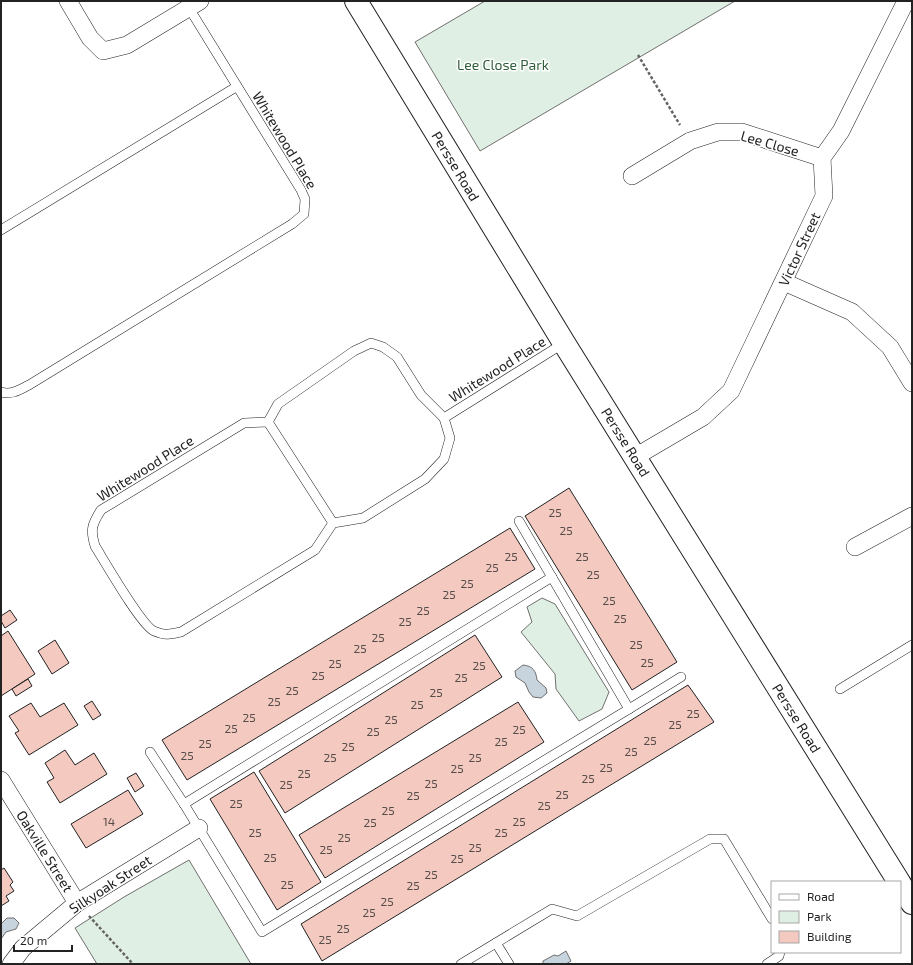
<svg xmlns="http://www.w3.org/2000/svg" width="913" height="965" viewBox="0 0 913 965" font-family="'Exo 2',sans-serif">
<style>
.green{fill:#e0efe3;stroke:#6f6f6f}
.water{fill:#c7d3dd;stroke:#6f6f6f}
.building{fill:#f3c9c0;stroke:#222}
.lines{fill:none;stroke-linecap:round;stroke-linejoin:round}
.lane-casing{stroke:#222;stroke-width:10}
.street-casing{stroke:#222;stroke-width:18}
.secondary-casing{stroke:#222;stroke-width:24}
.path{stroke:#646464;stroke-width:2.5;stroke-dasharray:3 2;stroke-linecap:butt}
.lane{stroke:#fff;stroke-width:9}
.street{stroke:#fff;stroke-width:17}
.secondary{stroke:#fff;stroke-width:22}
.labels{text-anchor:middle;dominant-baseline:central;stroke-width:3;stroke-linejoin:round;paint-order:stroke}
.number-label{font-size:12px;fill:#564c4a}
.park-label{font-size:14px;fill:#2f5e38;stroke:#fff}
.street-label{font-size:14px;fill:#222;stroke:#fff}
</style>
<rect width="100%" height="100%" fill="#fff"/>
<g class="green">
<path d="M485,1H735L480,151L415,42Z"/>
<path d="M542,598L555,604L609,692L602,709L579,721L556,689L555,674L521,632L532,622L527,607Z"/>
<path d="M189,860L251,964H97L75,928L124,897Z"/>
</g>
<g class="water">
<path d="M523,665C533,666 536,671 537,680L546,688L547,693L541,698L533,697L529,692L525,683L516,677L515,671Z"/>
<path d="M7,918H14L19,923L16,929L6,932L1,939V924Z"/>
<path d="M566,951L571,961L566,964H543V961L554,955L558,956Z"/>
</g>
<g class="building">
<path d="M569,488L677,662L632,690L525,516Z"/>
<path d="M510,528L535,569L187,780L162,740Z"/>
<path d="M10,610L17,620L5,628L1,621V616Z"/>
<path d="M8,631L35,674L1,696V636Z"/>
<path d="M475,635L502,677L285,813L259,771Z"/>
<path d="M55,640L69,663L52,674L38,651Z"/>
<path d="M28,679L32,686L16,696L12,689Z"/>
<path d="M688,685L714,722L322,961L301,924Z"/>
<path d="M92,701L101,715L93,720L84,706Z"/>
<path d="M518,702L544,742L325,878L299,835Z"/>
<path d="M31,703L40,717L64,703L78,725L29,755L15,733L19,731L9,716Z"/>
<path d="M65,750L75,765L94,753L107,774L60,803L47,782L54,778L45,763Z"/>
<path d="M254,772L321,882L277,910L210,799Z"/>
<path d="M136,773L144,786L135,792L127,778Z"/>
<path d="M128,790L143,814L86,848L71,824Z"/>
<path d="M4,868L13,882L10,885L14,891L6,896L9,901L1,906V870Z"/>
</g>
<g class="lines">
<g class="lane-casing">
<g id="lane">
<path d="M1,230L236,87"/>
<path d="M1,392C12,395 19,390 29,385L292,224L304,214L305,199L301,190L189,8"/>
<path d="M268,422L244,423L101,510C92,524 90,530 95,546C105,562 141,625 154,631C165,636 170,634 181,632L315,550L333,523L363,518L425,479L444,459L450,438L444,418L564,343"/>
<path d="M268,422L278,404L354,351L371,343L383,347L397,357L421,395L444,418"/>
<path d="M268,422L333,523"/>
<path d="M840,689L912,645"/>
<path d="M629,709L681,677"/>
<path d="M150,752L184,804L262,932L629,709L519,521"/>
<path d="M184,804L552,577"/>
<path d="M496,943L509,964"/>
<path d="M461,964L552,909L577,916L710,839H724L772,919"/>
<path d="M767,964L779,956L780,952"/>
</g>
</g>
<g class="street-casing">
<g id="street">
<path d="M68,1L90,38L103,51L127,45L200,1"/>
<path d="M632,176L690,141L718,132H742L822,158"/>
<path d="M784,282L852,312L890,347L912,383"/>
<path d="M635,457L703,417L731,391L824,196L822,158L841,131L906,1"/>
<path d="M855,547L912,516"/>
<path d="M1,780L77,903"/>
<path d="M11,964L23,948L77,903L199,828"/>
</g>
</g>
<g class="secondary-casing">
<g id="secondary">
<path d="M356,1L564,343L899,882"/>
<path d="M900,884L912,903"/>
</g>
</g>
<g class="path">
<path d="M638,55L680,125"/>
<path d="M89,916L133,964"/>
</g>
<use href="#lane" class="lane"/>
<use href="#street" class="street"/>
<use href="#secondary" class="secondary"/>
</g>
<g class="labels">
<g class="number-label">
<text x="555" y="512">25</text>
<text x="566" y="530">25</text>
<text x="511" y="556">25</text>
<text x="582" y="556">25</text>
<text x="492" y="567">25</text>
<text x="593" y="574">25</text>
<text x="467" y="583">25</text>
<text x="449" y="594">25</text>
<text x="609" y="600">25</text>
<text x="423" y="610">25</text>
<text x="620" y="618">25</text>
<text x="405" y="621">25</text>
<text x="378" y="637">25</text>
<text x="636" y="644">25</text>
<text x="360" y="648">25</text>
<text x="647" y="662">25</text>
<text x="335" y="663">25</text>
<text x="479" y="665">25</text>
<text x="318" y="675">25</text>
<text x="461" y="677">25</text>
<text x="292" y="690">25</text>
<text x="436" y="692">25</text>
<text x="274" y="701">25</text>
<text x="417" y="704">25</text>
<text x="693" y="713">25</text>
<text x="249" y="717">25</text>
<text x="391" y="719">25</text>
<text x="675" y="724">25</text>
<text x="231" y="728">25</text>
<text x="519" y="729">25</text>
<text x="373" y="731">25</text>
<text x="650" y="740">25</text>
<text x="501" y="741">25</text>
<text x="205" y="743">25</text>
<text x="348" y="746">25</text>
<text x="631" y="751">25</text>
<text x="187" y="755">25</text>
<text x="330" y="757">25</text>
<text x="475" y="757">25</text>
<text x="606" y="767">25</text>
<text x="457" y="768">25</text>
<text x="304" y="773">25</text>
<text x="588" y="778">25</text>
<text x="431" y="783">25</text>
<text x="286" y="784">25</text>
<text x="562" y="794">25</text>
<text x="413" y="795">25</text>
<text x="236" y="803">25</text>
<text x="544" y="805">25</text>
<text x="388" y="810">25</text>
<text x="109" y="821">14</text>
<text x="519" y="821">25</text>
<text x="370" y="822">25</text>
<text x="255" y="832">25</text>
<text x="501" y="832">25</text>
<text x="344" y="837">25</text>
<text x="475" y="847">25</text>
<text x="326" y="849">25</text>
<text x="270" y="857">25</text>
<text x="457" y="858">25</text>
<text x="431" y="874">25</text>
<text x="287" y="884">25</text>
<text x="413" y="885">25</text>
<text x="387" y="901">25</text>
<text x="369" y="912">25</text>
<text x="343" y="928">25</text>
<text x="325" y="939">25</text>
</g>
<g class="park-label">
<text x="503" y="64">Lee Close Park</text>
</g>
<g class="street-label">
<text transform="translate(285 140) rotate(59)">Whitewood Place</text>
<text transform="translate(770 143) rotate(16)">Lee Close</text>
<text transform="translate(456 166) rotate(59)">Persse Road</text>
<text transform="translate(799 249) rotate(-65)">Victor Street</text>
<text transform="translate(497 369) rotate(-32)">Whitewood Place</text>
<text transform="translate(626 442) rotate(58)">Persse Road</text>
<text transform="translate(145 468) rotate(-32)">Whitewood Place</text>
<text transform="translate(797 718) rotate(58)">Persse Road</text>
<text transform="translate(45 851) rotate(58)">Oakville Street</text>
<text transform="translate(110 884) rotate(-33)">Silkyoak Street</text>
</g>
</g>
<rect width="913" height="965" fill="none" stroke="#222222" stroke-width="4"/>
<rect x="771" y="881" width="130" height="72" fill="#ffffff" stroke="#a7a7a7"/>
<rect x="779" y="894" width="20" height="6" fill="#ffffff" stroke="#a7a7a7"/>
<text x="807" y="901" font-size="12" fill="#222222">Road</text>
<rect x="779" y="911" width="20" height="12" fill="#e0efe3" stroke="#a7a7a7"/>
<text x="807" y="921" font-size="12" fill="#222222">Park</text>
<rect x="779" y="931" width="20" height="12" fill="#f3c9c0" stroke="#a7a7a7"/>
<text x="807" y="941" font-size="12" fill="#222222">Building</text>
<path d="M14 945v6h58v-6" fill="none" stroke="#222222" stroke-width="2"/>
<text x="20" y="945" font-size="12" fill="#222222" stroke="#ffffff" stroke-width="3" paint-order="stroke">20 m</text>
</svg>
